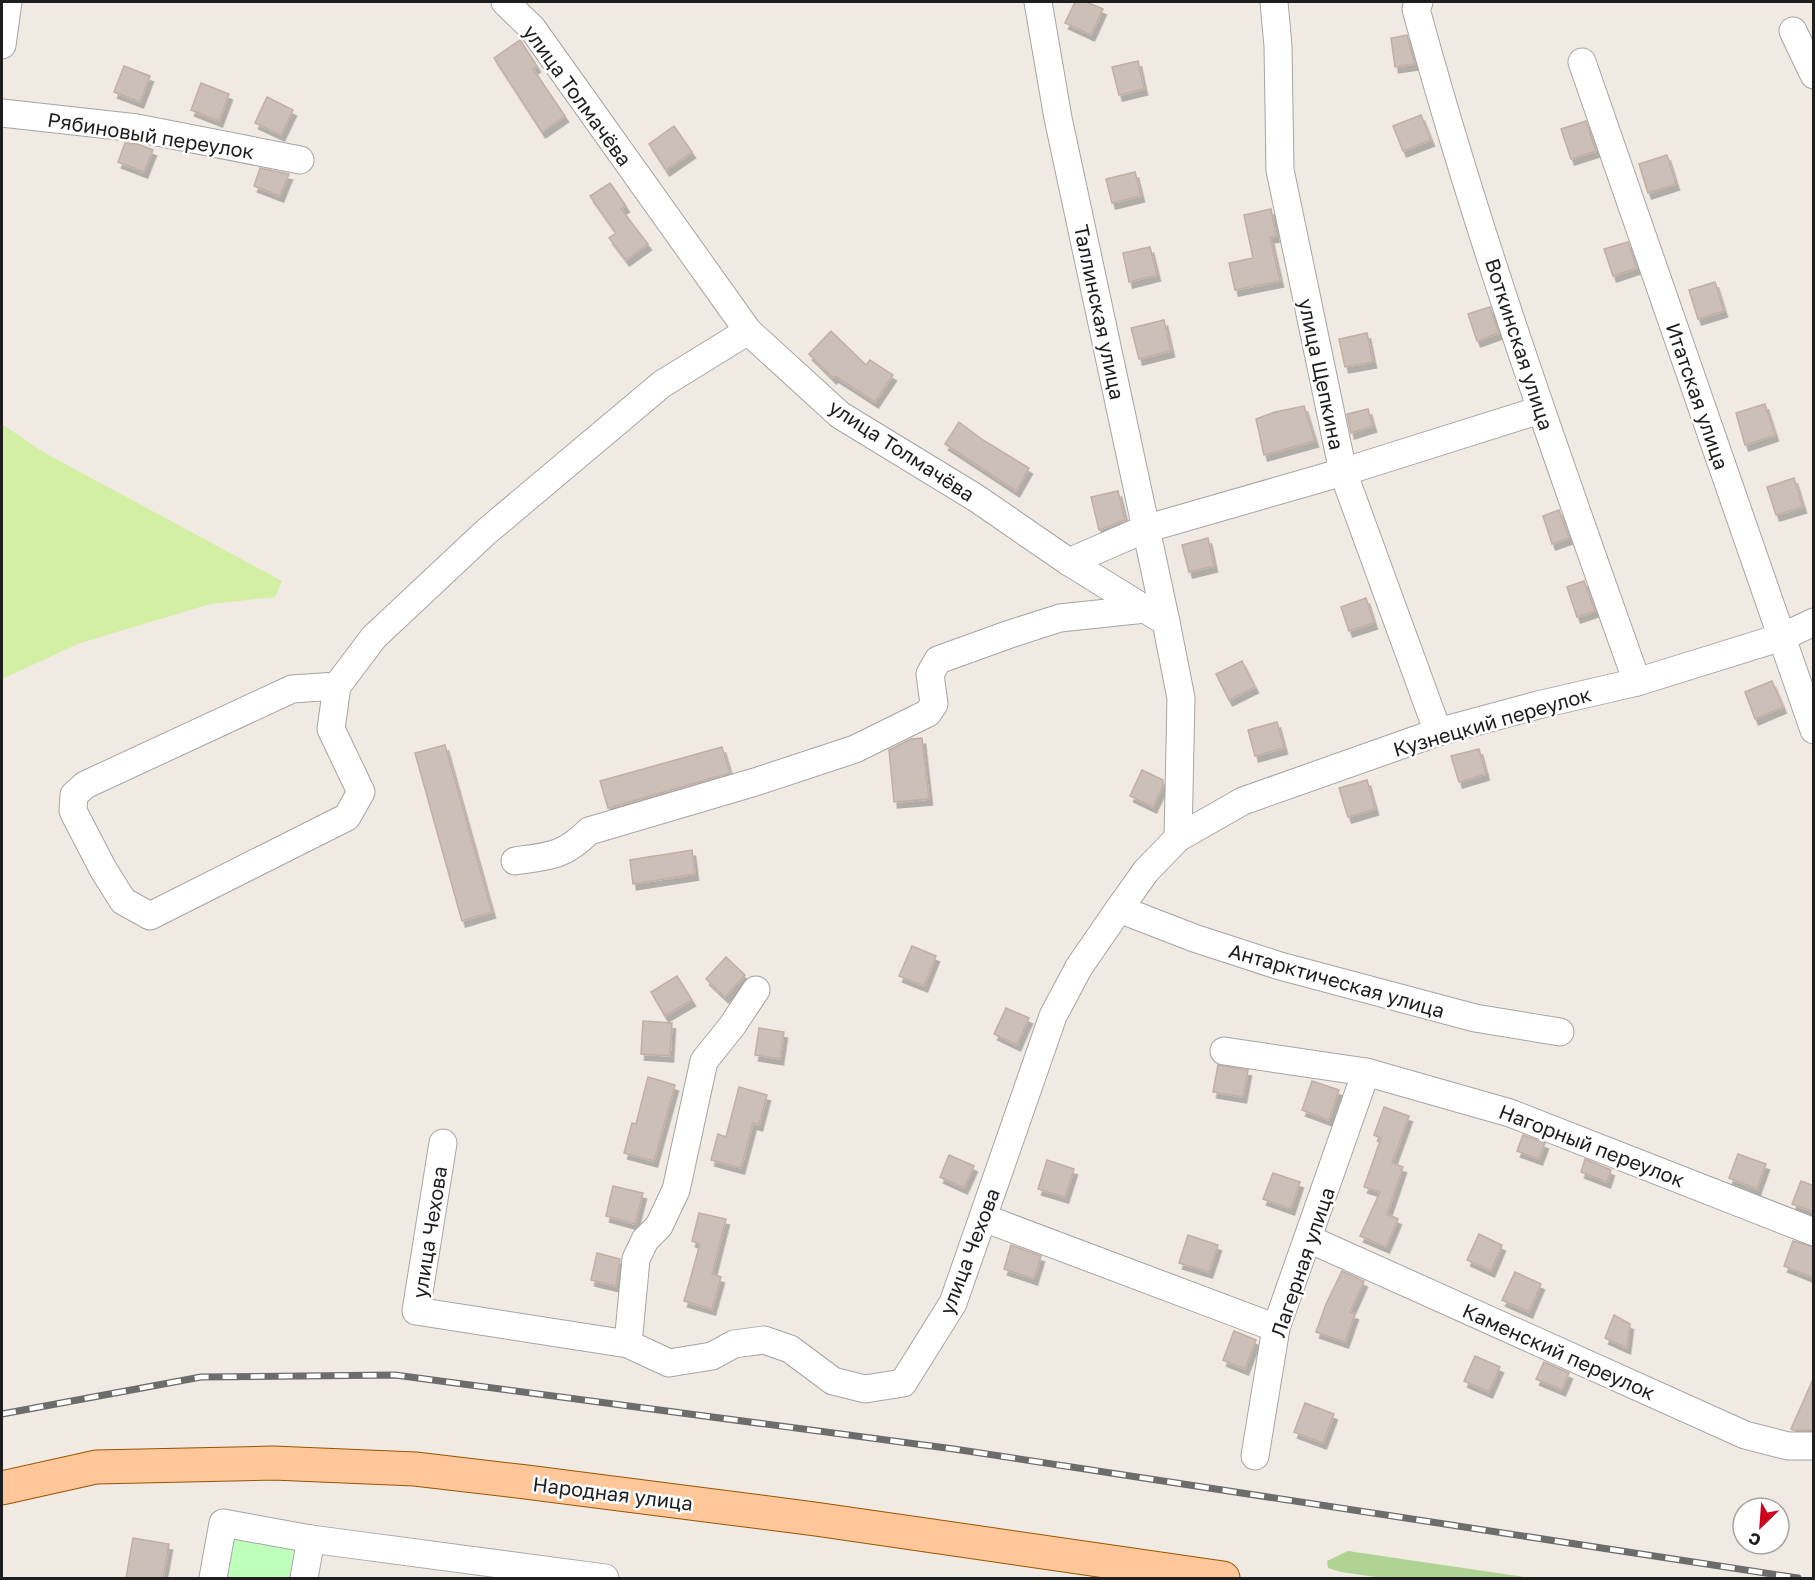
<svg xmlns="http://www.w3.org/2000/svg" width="1815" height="1580" viewBox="0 0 1815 1580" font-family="'Golos Text',sans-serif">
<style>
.grass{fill:#d2efa3}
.forest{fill:#aed393}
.park{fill:#bdffbb}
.building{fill:#ccbfb8;stroke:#c3aea4;stroke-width:1.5;filter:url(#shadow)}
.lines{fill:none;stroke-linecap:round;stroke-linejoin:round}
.minor-casing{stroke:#a5a5a5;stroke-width:29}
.major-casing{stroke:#985400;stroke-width:35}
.minor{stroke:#fff;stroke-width:27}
.major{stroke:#ffc799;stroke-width:33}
.rail-casing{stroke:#6c6c6c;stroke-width:7}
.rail{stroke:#fff;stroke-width:4.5;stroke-dasharray:14;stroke-linecap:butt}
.labels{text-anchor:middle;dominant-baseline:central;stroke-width:5;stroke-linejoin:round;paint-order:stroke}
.street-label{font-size:20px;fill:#1e1e1e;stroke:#fff}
</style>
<defs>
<filter id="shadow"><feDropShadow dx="3.5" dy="6" stdDeviation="0" flood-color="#0004"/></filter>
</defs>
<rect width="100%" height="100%" fill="#f0eae3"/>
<path class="grass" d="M2,424L43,452L282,581L275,597L210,604L80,643L2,679Z"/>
<path class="forest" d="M1348,1551L1531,1578H1383L1341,1572L1328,1568L1327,1561Z"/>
<path class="park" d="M234,1537L296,1548L290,1578H227Z"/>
<g class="building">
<path d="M1075,2H1086L1103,9L1091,35L1065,23Z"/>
<path d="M1407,35L1415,64L1395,67L1391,38Z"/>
<path d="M520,40L537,66L533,69L565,116L542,132L494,58Z"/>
<path d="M1138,61L1144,89L1119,95L1112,67Z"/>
<path d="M124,66L150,76L140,102L114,92Z"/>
<path d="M201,83L229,94L219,121L191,110Z"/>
<path d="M267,97L293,110L281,135L255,123Z"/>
<path d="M1421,115L1431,140L1403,151L1393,126Z"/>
<path d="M1586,121L1596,151L1571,159L1561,129Z"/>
<path d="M674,126L692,152L666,170L649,144Z"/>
<path d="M125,143L138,144L153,150L144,172L118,162Z"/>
<path d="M1667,155L1676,184L1648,193L1639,164Z"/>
<path d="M260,168L289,174L280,196L254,186Z"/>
<path d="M1135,172L1141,196L1112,203L1106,179Z"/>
<path d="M610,183L626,206L621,209L648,244L626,260L609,238L616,233L590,196Z"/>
<path d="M1271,209L1276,236L1270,237L1280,281L1235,290L1229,263L1253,258L1244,215Z"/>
<path d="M1628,242L1637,268L1613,276L1604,249Z"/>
<path d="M1150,247L1157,275L1129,282L1123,253Z"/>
<path d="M1715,282L1724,311L1698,319L1689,290Z"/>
<path d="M1490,307L1499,333L1477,341L1468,314Z"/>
<path d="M1164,320L1171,351L1139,359L1131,328Z"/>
<path d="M831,331L866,365L870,360L893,375L875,402L835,376L833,378L809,354Z"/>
<path d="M1367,333L1373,362L1345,367L1339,339Z"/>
<path d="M1765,404L1775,435L1745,445L1736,413Z"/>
<path d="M1304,406L1315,441L1264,455L1256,419L1275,412Z"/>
<path d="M1368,409L1373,426L1351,433L1347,414Z"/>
<path d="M959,422L983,440L1029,468L1016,491L945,444Z"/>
<path d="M1794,478L1803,507L1776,515L1767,487Z"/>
<path d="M1118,491L1125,520L1099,530L1091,497Z"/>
<path d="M1559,510L1569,538L1552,544L1543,516Z"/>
<path d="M1208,538L1214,566L1189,572L1182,545Z"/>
<path d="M1584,581L1595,611L1577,617L1567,587Z"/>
<path d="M1366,598L1374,623L1349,631L1341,607Z"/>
<path d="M1242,661L1255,687L1229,700L1216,674Z"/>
<path d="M1772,681L1783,707L1755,719L1745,692Z"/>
<path d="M1277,722L1284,748L1255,756L1248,730Z"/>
<path d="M922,738L929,799L894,802L889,750L911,739Z"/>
<path d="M445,745L492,912L462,921L415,753Z"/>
<path d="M722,747L730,773L608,808L600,781Z"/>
<path d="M1479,749L1486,774L1459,782L1451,756Z"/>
<path d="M1142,770L1163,780V786L1153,807L1130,796Z"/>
<path d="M1367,780L1375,809L1348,817L1339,788Z"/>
<path d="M692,850L695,874L633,884L630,860Z"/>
<path d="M912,946L936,956L924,986L899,976Z"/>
<path d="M726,957L745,975L725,997L706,979Z"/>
<path d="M677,976L692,1000L665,1016L651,992Z"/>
<path d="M1006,1008L1029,1018L1017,1045L994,1034Z"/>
<path d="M643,1021L672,1023L670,1056L641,1054Z"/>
<path d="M759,1028L784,1032L780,1059L755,1055Z"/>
<path d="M1218,1065L1248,1070L1243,1097L1213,1092Z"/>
<path d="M648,1077L675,1085L654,1161L624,1153L632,1123L636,1124Z"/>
<path d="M1312,1081L1339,1090L1329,1120L1302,1110Z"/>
<path d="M739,1087L767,1095L759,1125L753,1123L741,1168L711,1160L718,1134L726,1137Z"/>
<path d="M1384,1107L1409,1116L1392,1163L1403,1167L1387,1214L1398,1219L1386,1247L1360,1236L1380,1192L1364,1187L1381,1138L1374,1135Z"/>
<path d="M1523,1135L1545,1143L1539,1159L1517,1151Z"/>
<path d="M1738,1154L1766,1164L1757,1189L1729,1178Z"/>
<path d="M949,1155L974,1166L964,1188L940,1177Z"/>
<path d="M1585,1159L1611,1170L1607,1182L1581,1172Z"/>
<path d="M1047,1160L1074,1169L1065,1197L1038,1189Z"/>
<path d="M1273,1173L1300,1182L1291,1209L1263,1199Z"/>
<path d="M1801,1181L1814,1186V1212L1792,1204Z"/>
<path d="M613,1186L643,1193L635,1224L606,1216Z"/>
<path d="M699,1213L726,1219L712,1274L721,1277L712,1309L684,1301L700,1244L692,1241Z"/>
<path d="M1479,1234L1502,1245L1491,1271L1467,1260Z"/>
<path d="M1188,1235L1218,1245L1209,1272L1179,1263Z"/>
<path d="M1793,1241L1814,1247V1278L1784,1266Z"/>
<path d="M1011,1245L1041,1256L1034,1279L1004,1269Z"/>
<path d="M597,1253L620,1259L616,1286L591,1280Z"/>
<path d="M1342,1271L1364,1281L1350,1312L1355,1314L1345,1342L1316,1332L1326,1304Z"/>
<path d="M1515,1272L1541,1284L1529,1312L1502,1300Z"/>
<path d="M1614,1315L1630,1324L1627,1348L1605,1338Z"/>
<path d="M1234,1331L1256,1340L1245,1369L1223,1360Z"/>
<path d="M1475,1356L1500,1367L1489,1392L1464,1381Z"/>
<path d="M1544,1362L1569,1373L1562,1390L1536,1379Z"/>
<path d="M1814,1377V1430H1793L1791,1429Z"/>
<path d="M1305,1403L1334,1414L1323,1443L1294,1432Z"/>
<path d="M133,1538L169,1544L163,1578H126Z"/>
</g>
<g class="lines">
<g class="minor-casing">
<g id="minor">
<path d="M505,2L532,28L748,331L840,415L976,498L1069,562L1166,622L1181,698L1178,838"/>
<path d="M1038,2L1058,118L1166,622"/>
<path d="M1274,2L1278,46L1280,170L1343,472L1438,732"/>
<path d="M1419,2L1416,9C1478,237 1558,460 1637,682"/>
<path d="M1793,31L1814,75"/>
<path d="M2,45L8,2"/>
<path d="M1582,62L1814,730"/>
<path d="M2,113L137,128L300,160"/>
<path d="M1069,562L1145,529L1343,472L1540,410"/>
<path d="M337,686L292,689L85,785L74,795L73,811L103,869L123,901L150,916L347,817L361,792L331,729L337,686L374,637L486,532L662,384L748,331"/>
<path d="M515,861C549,856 563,857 589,831L755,782L855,749L928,713L934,704L930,674L938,660L1010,634L1060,618L1145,609"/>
<path d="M1119,909L1194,938L1280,966L1475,1018L1560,1032"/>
<path d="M1224,1051L1366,1072L1510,1113L1814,1232"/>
<path d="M443,1143L416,1311L628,1344L669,1363L712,1356L734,1344L764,1340L790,1349L833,1381L865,1389L903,1383L953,1303L1053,1016L1079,967L1119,909L1146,871L1178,838L1243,801L1438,732L1538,705L1637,682L1782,637L1814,622"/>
<path d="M984,1218L1276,1328"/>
<path d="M1309,1239L1745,1435L1788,1446H1814"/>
<path d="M628,1344L636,1259L645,1240L659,1226L676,1190L704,1061L732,1026L756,990"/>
<path d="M1255,1456L1276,1328L1366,1072"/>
<path d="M311,1539L605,1578"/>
<path d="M213,1578L223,1523L311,1539L304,1578"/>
</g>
</g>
<g class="major-casing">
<path id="major" d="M2,1488L96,1467L273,1463L415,1469L526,1482L815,1519L1223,1578"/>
</g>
<use href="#minor" class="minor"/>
<use href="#major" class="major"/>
<g class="rail-casing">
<path id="rail" d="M2,1414L201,1377L395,1375L954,1449L1798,1578"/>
</g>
<use href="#rail" class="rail"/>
</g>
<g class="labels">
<g class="street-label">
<text transform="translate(578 95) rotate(54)">улица Толмачёва</text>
<text transform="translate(151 135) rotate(9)">Рябиновый переулок</text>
<text transform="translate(1100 312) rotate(78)">Таллинская улица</text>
<text transform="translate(1520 344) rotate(72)">Воткинская улица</text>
<text transform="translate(1322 374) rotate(78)">улица Щепкина</text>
<text transform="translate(1698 396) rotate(71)">Итатская улица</text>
<text transform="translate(902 450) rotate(33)">улица Толмачёва</text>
<text transform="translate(1492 721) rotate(-16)">Кузнецкий переулок</text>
<text transform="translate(1337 980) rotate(16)">Антарктическая улица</text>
<text transform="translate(1592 1145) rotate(21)">Нагорный переулок</text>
<text transform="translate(429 1232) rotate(-81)">улица Чехова</text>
<text transform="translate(969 1251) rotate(-69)">улица Чехова</text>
<text transform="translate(1302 1262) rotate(-71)">Лагерная улица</text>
<text transform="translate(1559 1351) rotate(24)">Каменский переулок</text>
<text transform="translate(613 1493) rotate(7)">Народная улица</text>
</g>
</g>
<rect width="1815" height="1580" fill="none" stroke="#1e1e1e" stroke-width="6"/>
<g transform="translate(1761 1526) rotate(205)"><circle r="28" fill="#ffffff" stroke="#a5a5a5" stroke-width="1.5"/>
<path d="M0-4.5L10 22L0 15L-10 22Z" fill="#cc0018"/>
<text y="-9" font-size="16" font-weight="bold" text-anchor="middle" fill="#1e1e1e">С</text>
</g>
</svg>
